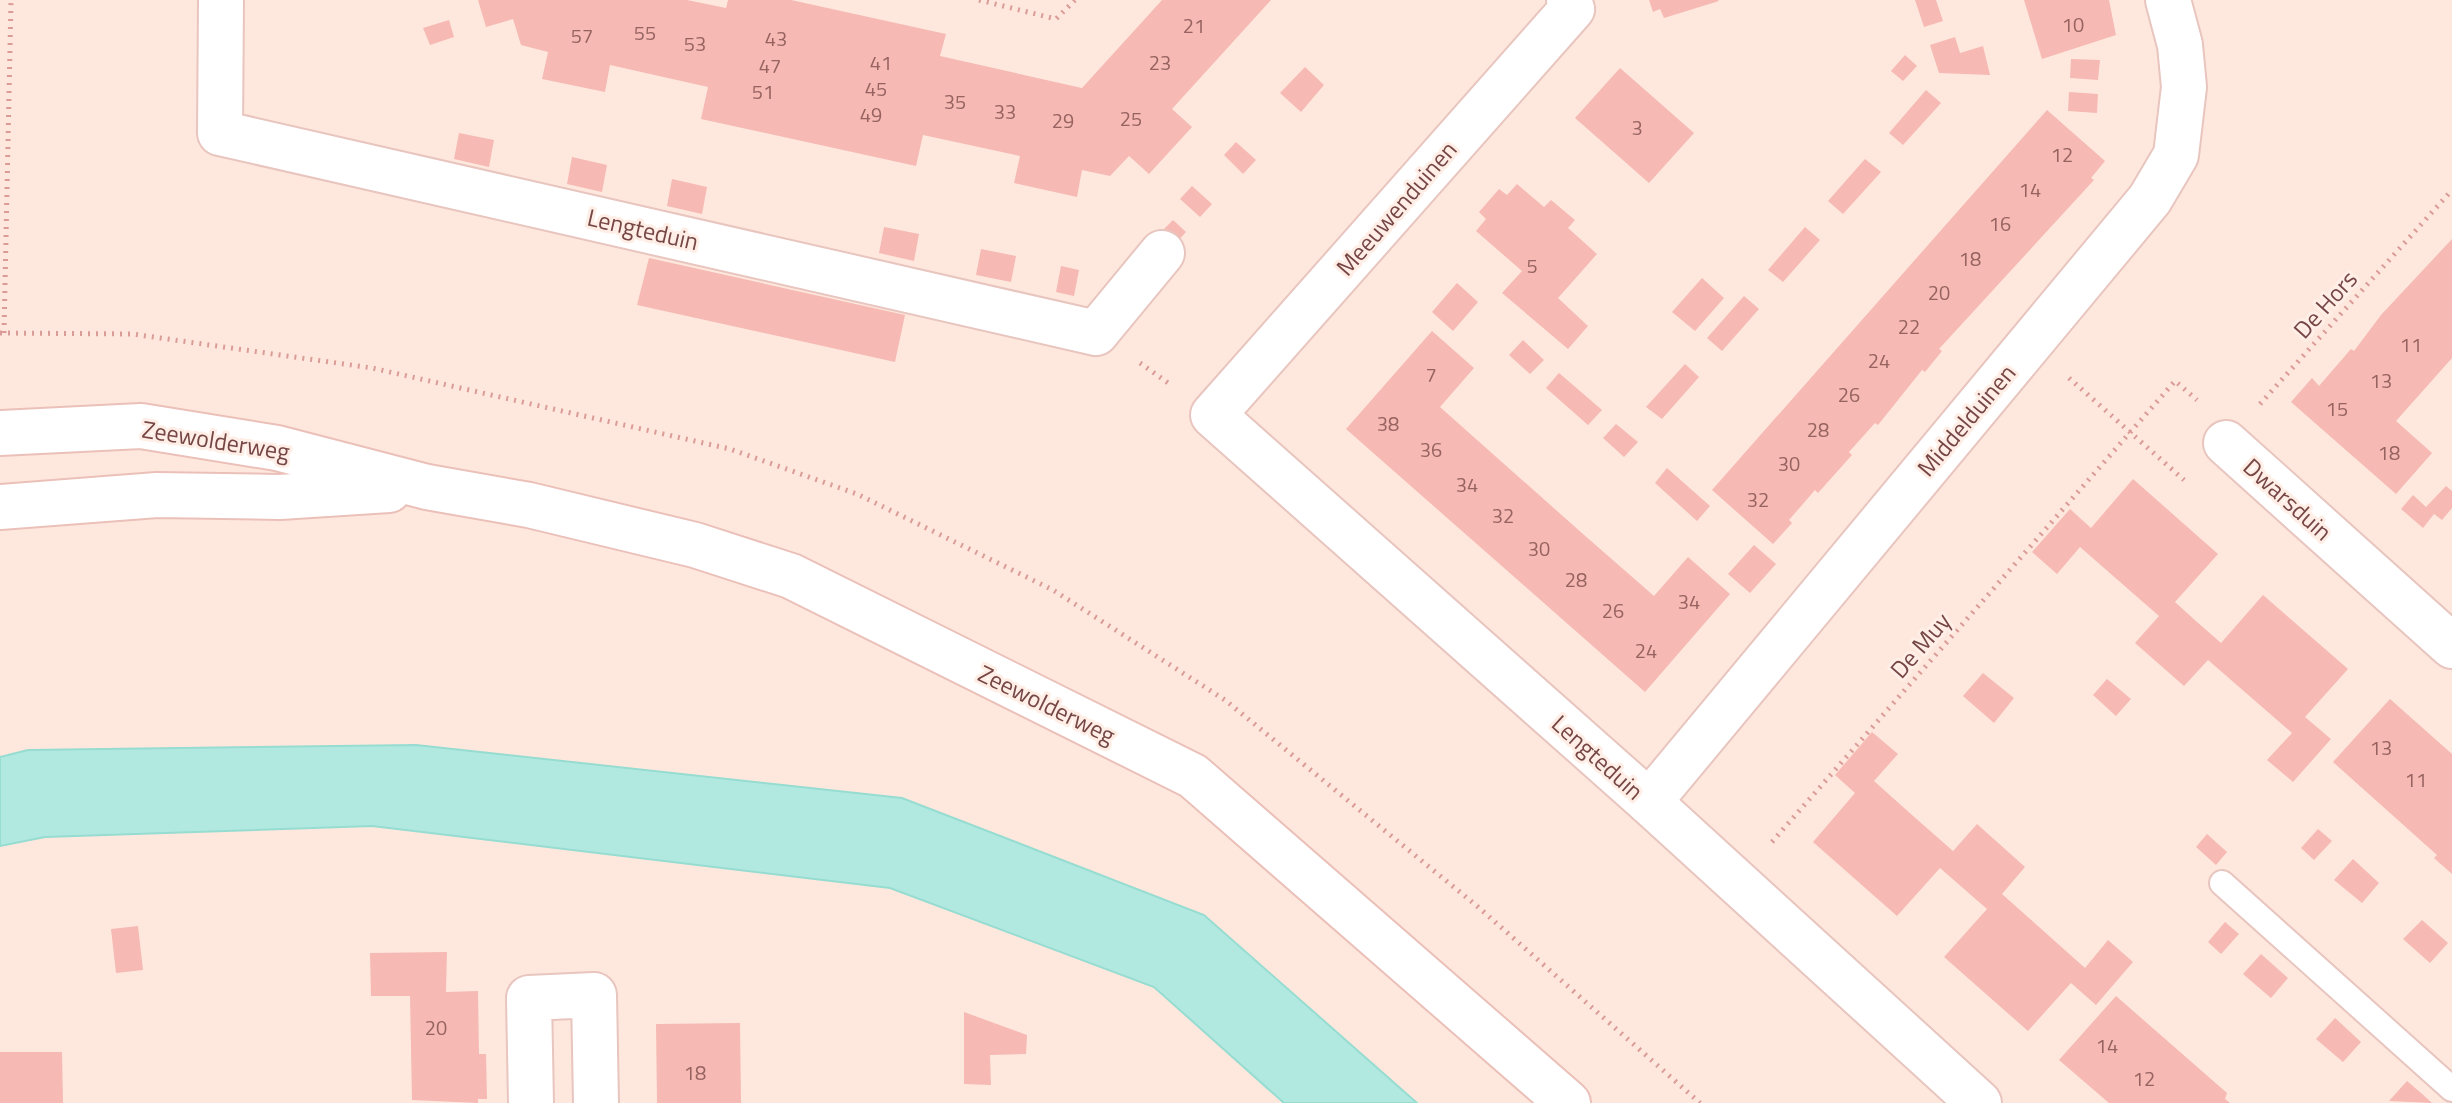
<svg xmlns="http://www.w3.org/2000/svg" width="2452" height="1103" viewBox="0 0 2452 1103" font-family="'Titillium Web',sans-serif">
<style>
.water{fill:#b1e9e0;stroke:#96dcd1;stroke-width:2}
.building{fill:#f6b9b3}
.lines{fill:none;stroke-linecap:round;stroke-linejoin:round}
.service-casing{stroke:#e8c5be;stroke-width:28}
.minor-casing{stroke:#e8c5be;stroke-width:48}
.secondary-casing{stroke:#ebc0b9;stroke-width:48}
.path{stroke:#db9c97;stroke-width:5;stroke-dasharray:2 6;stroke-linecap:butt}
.service{stroke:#fff;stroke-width:24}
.minor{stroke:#fff;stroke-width:44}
.secondary{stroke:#fff;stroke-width:44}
.labels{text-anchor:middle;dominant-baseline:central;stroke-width:6;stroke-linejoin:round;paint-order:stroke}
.number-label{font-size:20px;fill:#966360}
.street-label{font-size:24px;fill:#764644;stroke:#ffeee6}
</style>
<rect width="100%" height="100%" fill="#fee8de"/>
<path class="water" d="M416,745L902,798L1204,915L1417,1103H1284L1154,987L890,888L372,826L45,837L0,846V757L28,750Z"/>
<g class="building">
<path d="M478,0H687L726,8L728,0H791L946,34L940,56L1082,88L1162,0H1271L1172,109L1192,127L1149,174L1129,156L1110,176L1082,170L1077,197L1014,183L1020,156L923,135L916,166L701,119L708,87L610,65L605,92L542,79L548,52L521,45L513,19L486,27Z"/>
<path d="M1649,0H1718L1719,1L1664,18L1660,9L1653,12Z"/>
<path d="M1915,0H1936L1943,21L1924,27Z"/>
<path d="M2024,0H2109L2116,35L2042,59Z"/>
<path d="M449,20L454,37L430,45L423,28Z"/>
<path d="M1955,37L1960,53L1983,46L1990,75L1939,73L1930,45Z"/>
<path d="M1905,55L1917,66L1903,81L1891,71Z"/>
<path d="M2071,59L2100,60L2098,80L2070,78Z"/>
<path d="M1305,67L1324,85L1301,112L1280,93Z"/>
<path d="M1620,68L1694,133L1649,183L1575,118Z"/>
<path d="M1926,90L1941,103L1903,145L1889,133Z"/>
<path d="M2069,92L2098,94L2097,113L2068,111Z"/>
<path d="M2047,110L2105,161L2091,178L2094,180L1939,349L1942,351L1925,372L1922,370L1878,425L1875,423L1849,452L1852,455L1818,493L1815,490L1789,520L1792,523L1773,544L1712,490Z"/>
<path d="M459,133L494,140L489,167L454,159Z"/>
<path d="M1236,142L1256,160L1243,174L1224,155Z"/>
<path d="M572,157L607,165L602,192L567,184Z"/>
<path d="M1865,159L1881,172L1843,214L1828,201Z"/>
<path d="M672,179L707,187L702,214L667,206Z"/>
<path d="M1517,184L1544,207L1551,200L1575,220L1568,228L1597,254L1558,298L1588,326L1568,349L1502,293L1522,271L1476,231L1486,219L1479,212L1499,189L1507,195Z"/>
<path d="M1192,186L1212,204L1200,217L1180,199Z"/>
<path d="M1173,220L1186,232L1169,251L1154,239Z"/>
<path d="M884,227L919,234L914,261L879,253Z"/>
<path d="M1805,227L1820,240L1783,282L1768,270Z"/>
<path d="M2452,239V358L2396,421L2432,453L2396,494L2291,402L2312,378L2319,386L2351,349L2354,351L2381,315Z"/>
<path d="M981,249L1016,256L1011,282L976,275Z"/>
<path d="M649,258L905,315L895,362L637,305Z"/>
<path d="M1061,266L1079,270L1074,296L1056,292Z"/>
<path d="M1702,278L1724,298L1695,331L1672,312Z"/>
<path d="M1457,283L1478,302L1453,331L1432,312Z"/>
<path d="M1744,296L1759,309L1722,351L1707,338Z"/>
<path d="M1432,331L1474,368L1440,407L1583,534L1654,596L1688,557L1730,594L1645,692L1346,429Z"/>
<path d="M1523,340L1544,360L1530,374L1509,355Z"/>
<path d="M1685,364L1699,377L1662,419L1646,407Z"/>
<path d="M1559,373L1602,410L1588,425L1546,388Z"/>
<path d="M1616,424L1638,442L1624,457L1603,438Z"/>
<path d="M1667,468L1710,506L1697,521L1655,483Z"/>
<path d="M2133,479L2218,554L2175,602L2197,622L2221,643L2263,595L2348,669L2305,717L2331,739L2293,782L2267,760L2292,733L2208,660L2184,686L2135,643L2159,616L2080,547L2057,574L2032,552L2070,509L2091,528Z"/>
<path d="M2446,486L2452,491V508L2442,520L2434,514L2423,528L2401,509L2413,495L2426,507Z"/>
<path d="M1754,545L1776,564L1750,593L1728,574Z"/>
<path d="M1983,673L2014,698L1994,723L1963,696Z"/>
<path d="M2107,679L2131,699L2116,716L2093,695Z"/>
<path d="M2390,699L2452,754V874L2434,858L2437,855L2333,762Z"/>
<path d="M1872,732L1898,754L1874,781L1912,815L1953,851L1977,824L2025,867L2002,894L2085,968L2108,940L2133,962L2096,1005L2071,983L2028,1031L1944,957L1987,909L1940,868L1897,916L1813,842L1855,793L1835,775Z"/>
<path d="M2318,829L2332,841L2314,860L2301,848Z"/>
<path d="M2207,834L2227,852L2216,865L2196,847Z"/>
<path d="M2353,859L2379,883L2362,903L2334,880Z"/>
<path d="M2422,920L2448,943L2430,963L2403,939Z"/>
<path d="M2225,922L2239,934L2221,954L2208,942Z"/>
<path d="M138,926L143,970L116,973L111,929Z"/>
<path d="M447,952L446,992L478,991L479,1054H486L487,1099H478V1103L412,1100L410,996H371L370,953Z"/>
<path d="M2261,954L2288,978L2271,998L2243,974Z"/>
<path d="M2116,996L2227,1093L2225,1099L2230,1103H2109L2059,1060Z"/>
<path d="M964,1012L1027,1035L1026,1054L990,1055L991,1085L964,1084Z"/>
<path d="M2335,1018L2361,1042L2343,1062L2316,1039Z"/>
<path d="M740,1023L741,1103H657L656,1024Z"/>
<path d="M0,1052H62L63,1103H0Z"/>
<path d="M2407,1081L2421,1093L2432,1103L2389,1101Z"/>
</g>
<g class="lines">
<g class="service-casing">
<path id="service" d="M2222,883L2452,1089"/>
</g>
<g class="minor-casing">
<g id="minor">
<path d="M221,0L220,133L1096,333L1162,253"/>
<path d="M1569,0L1572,9L1213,415L1649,802L1979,1103"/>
<path d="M2226,443L2452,646"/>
<path d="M1649,802L2150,199L2176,155L2184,87L2180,45L2168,0"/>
<path d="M531,1103L529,998L594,995L596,1103"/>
</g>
</g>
<g class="secondary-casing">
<g id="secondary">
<path d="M0,433L141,426L277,448L427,487L529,505L695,545L791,576L1193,776L1568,1103"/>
<path d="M0,507L157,495L280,497L389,490"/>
</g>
</g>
<g class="path">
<path d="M979,0L1056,19L1075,0"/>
<path d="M0,333L132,334L372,368L730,449L857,494L1053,590L1225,700L1477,906L1700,1103"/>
<path d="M4,333L11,0"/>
<path d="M1140,363L1171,385"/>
<path d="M2069,378L2184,480"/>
<path d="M2260,404L2452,190"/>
<path d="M1772,842L2175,381L2197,400"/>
</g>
<use href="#service" class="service"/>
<use href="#minor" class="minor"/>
<use href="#secondary" class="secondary"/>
</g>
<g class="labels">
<g class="number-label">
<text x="2073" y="24">10</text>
<text x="1194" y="25">21</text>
<text x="645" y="32">55</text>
<text x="582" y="35">57</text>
<text x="776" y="38">43</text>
<text x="695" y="43">53</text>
<text x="881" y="62">41</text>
<text x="1160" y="62">23</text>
<text x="770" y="65">47</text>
<text x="876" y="88">45</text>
<text x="763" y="91">51</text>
<text x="955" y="101">35</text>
<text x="1005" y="111">33</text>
<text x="871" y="114">49</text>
<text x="1131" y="118">25</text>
<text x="1063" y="120">29</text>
<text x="1637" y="127">3</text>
<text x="2062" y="154">12</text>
<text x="2030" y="189">14</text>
<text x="2000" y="223">16</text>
<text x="1970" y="258">18</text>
<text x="1532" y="265">5</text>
<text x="1939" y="292">20</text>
<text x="1909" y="326">22</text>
<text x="2411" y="344">11</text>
<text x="1879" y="360">24</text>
<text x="1431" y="374">7</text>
<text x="2381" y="380">13</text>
<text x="1849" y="394">26</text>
<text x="2337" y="408">15</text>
<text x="1388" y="423">38</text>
<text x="1818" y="429">28</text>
<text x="1431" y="449">36</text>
<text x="2389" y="452">18</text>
<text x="1789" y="463">30</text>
<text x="1467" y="484">34</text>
<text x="1758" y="499">32</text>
<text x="1503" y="515">32</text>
<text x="1539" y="548">30</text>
<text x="1576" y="579">28</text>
<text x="1689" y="601">34</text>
<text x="1613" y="610">26</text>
<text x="1646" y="650">24</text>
<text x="2381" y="747">13</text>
<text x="2416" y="779">11</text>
<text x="436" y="1027">20</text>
<text x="2107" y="1045">14</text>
<text x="695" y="1072">18</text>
<text x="2144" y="1078">12</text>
</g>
<g class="street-label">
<text transform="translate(1396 208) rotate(-49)">Meeuwenduinen</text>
<text transform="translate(643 229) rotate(13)">Lengteduin</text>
<text transform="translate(2325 304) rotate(-48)">De Hors</text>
<text transform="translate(1966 420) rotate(-50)">Middelduinen</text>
<text transform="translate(216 440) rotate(9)">Zeewolderweg</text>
<text transform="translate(2288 499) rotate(42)">Dwarsduin</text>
<text transform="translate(1920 645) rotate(-49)">De Muy</text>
<text transform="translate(1047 704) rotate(26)">Zeewolderweg</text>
<text transform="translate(1598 757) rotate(42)">Lengteduin</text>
</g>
</g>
</svg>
